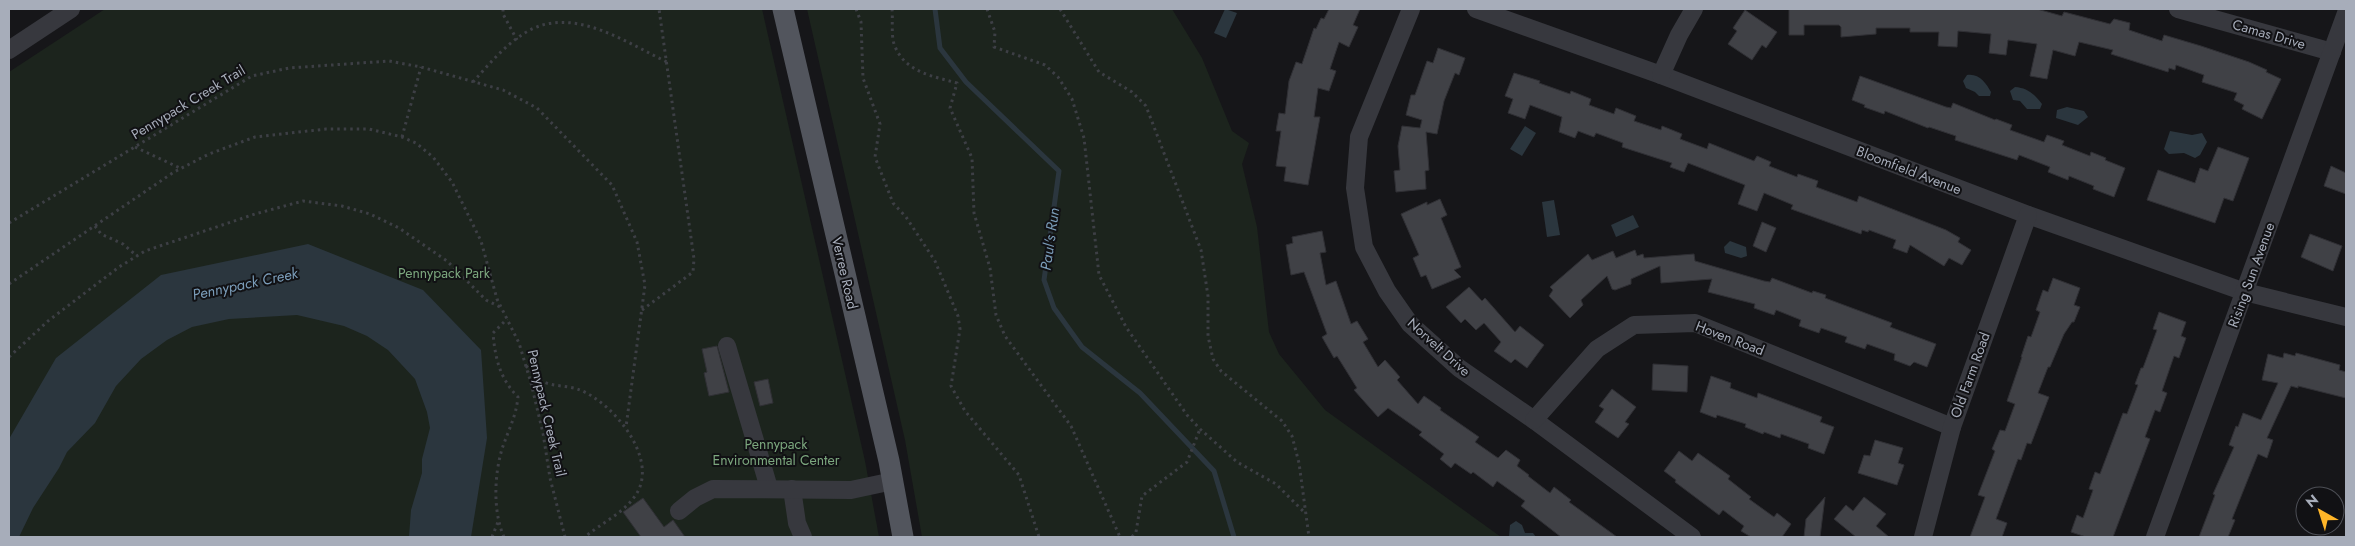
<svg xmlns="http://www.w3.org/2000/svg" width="2355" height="546" viewBox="0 0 2355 546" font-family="Jost,sans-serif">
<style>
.green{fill:#1c241d}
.water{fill:#2b363e}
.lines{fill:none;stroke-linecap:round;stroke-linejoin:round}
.stream{stroke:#2b363e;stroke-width:5}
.building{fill:#404146;stroke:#303035}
.path{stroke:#3d3f45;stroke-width:3;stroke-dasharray:2.5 4;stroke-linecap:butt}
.minor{stroke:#37383e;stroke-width:18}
.major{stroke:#52555d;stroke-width:21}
.labels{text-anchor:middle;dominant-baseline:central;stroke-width:4;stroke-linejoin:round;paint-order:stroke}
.street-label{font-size:14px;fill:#a7adba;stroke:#111114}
.park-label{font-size:14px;fill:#7ca77e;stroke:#111114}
.water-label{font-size:15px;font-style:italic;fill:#7a9cb8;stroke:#111114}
</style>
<rect width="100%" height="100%" fill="#161619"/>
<g class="green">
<path d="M105,9H762L865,461L879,537H9V72Z"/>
<path d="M807,9H1172L1202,58L1232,131L1249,143L1242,164L1257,227L1269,332L1279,354L1325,410L1501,537H922L905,440Z"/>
</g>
<g class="water">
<path d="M1225,9L1237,13L1226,38L1214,33Z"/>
<path d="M1967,75C1979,73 1986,83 1991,92L1990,96H1979L1975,92L1966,88L1963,81Z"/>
<path d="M2015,87C2028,88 2034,94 2042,104L2040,109H2027L2020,101L2013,100L2010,91Z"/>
<path d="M2067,107L2084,111L2088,117L2078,125L2056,118L2057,110Z"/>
<path d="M1525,126L1536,133L1522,156L1510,149Z"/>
<path d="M2170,131L2192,135L2202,133L2207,142L2200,155L2195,158L2184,153L2169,154L2164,149Z"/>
<path d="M1554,200L1560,235L1547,237L1542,202Z"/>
<path d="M1633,215L1639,227L1616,237L1611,225Z"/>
<path d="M1730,241L1746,247L1747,256L1741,258L1725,253L1724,247Z"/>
<path d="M308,244L423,290L481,350L487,438L471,537H409L411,510L422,473V459L430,428L427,412L415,379L388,350L367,336L344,326L297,315L229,319L192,327L167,340L141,359L116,386L95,423L67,452L59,468L33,508L19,537H9V439L56,358L161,275Z"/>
<path d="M1516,521L1522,525L1525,533H1533L1536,537H1509L1510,525Z"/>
</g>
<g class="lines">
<path class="stream" d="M935,9L940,48L966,82L1059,171L1044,280L1054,308L1082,347L1140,393L1214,471L1234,537"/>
</g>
<g class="building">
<path d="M1329,9H1360L1353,25L1358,27L1349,47L1339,42L1330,69L1336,71L1329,91L1318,88L1314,117H1320L1308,185L1284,181L1286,167L1276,166L1281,131H1276L1279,113L1285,114L1289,81L1296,62L1302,64L1314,28L1316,29L1321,18L1324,19Z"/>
<path d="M1789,9H2037L2062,16L2064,12L2110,24L2114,19L2130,23L2129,30L2162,41L2164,35L2201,46L2249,62L2267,70L2266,72L2281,79L2262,119L2242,109L2244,105L2234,100L2237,93L2202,82L2204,75L2176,65L2175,70L2169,68L2168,72L2111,54L2113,50L2079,42L2075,56L2053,50L2047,79L2030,76L2037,44L2008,40L2006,55L1989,53L1991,34L1958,31L1957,47L1938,46L1939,32H1910V28H1876V34L1841,37V27L1839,25H1804V35H1789Z"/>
<path d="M1745,10L1777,32L1766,48L1762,45L1752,60L1728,44L1737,31L1733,28Z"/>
<path d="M1438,48L1465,58L1459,75L1455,73L1444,101L1437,134L1426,132L1429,170L1425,171L1426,189L1396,192L1394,171L1400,170L1398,146L1402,126L1420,128L1422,120L1406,115L1411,95H1415L1427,61L1433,63Z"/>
<path d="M1514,73L1540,81L1539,83L1570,94L1571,91L1591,99L1589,105L1614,114L1616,108L1636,116L1634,121L1661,130L1662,126L1682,134L1680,139L1707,149L1709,143L1754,161L1757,156L1771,162L1769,166L1797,177L1798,174L1818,181L1816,187L1857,202L1859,196L1946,230L1960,238L1958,242L1971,250L1962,265L1949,258L1944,266L1910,245L1907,253L1893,248L1896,240L1869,230L1868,232L1862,230L1861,234L1791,209L1793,205L1764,193L1757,211L1738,204L1745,185L1688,163L1684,172L1670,167L1672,163L1622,147L1623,143L1596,133L1594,137L1578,131L1575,138L1559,132L1562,117L1530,105L1525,119L1508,113L1513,99L1505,96Z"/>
<path d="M1860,76L1946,107L1951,108L1953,103L1995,120L1996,119L2012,125L2010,130L2044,142L2047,135L2064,141L2062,145L2090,156L2091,152L2106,158L2105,160L2125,168L2114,197L2093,189L2094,186L2069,176L2068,180L2048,172L2050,167L2019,155L2017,160L1955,140L1956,136L1929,127L1928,128L1885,111L1884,114L1864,107L1865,105L1852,100Z"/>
<path d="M2218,147L2249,158L2233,201L2224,198L2215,223L2147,200L2158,170L2195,183L2200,168L2208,171Z"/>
<path d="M2331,166L2346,173V194L2324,186Z"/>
<path d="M1440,199L1447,215L1441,218L1461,267L1454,270L1461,277L1432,289L1426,275L1421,277L1413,258L1419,255L1401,214L1427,202V205Z"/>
<path d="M1762,222L1776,228L1766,252L1753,246Z"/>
<path d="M1322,231L1326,252L1320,253L1326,285L1336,281L1351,324L1357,321L1368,339L1363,342L1378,367L1385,360L1400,377L1397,380L1418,404L1424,396L1441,408L1440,410L1479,437L1475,442L1498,458L1506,450L1520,460L1517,466L1529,475L1528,476L1550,493L1554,487L1571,500L1569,502L1617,537H1561L1521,506L1525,501L1497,481L1493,487L1473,472L1471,474L1455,463L1451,468L1440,459L1444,454L1419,435L1422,432L1388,408L1378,417L1354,390L1357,388L1337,356L1334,358L1322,337L1327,334L1304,272L1291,275L1286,245L1293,243L1292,237Z"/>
<path d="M2310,234L2342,246L2333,271L2301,257Z"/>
<path d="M1635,250L1637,256L1643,254L1644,258L1694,254L1695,261L1764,281L1770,282L1772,278L1812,293L1813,291L1826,295L1825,298L1892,323L1890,327L1936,344L1927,367L1914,362L1910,366L1894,360L1895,354L1867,344L1865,349L1845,342L1847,337L1821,328L1819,333L1799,326L1801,320L1776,310L1774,315L1754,308L1755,304L1708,292L1712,279L1661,283L1660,266L1631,279V284L1615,290L1612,289L1607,276L1581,300L1583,305L1570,318L1549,296L1553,290L1550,287L1588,254L1592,260L1613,251L1616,258Z"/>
<path d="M2053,278L2080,288L2074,305L2080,307L2074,322H2072L2064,334L2050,367H2048L2038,393L2049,397L2031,444L2027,443L2021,460L2018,459L1996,519L2007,523L2002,537H1970L1985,497L1978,495L1995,451L1992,449L2000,430L2005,431L2015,404L2007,401L2022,357H2021L2028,336L2031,337L2040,312L2036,310L2043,290L2048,292Z"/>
<path d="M1469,287L1482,301L1485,298L1515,332L1520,326L1544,345L1527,368L1515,359L1511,363L1494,351L1501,342L1484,323L1476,330L1465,319L1461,323L1446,307Z"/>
<path d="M2159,312L2186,322L2181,336L2186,338L2179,358L2174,356L2162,391L2167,393L2160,412L2155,410L2145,437L2150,439L2113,537H2086L2071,532L2077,515L2083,518L2093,490L2089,489L2095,472L2100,474L2123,413L2127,414L2138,385L2135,384L2141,368H2143L2157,330L2153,329Z"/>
<path d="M717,346L729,392L709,396L704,373L707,372L702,349Z"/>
<path d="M2284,353L2295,356L2296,353L2340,365L2339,370L2346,372V398L2298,386V388L2291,386L2267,438L2273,440L2267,458L2258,454L2232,519L2235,520L2228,537H2199L2215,495L2213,494L2234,447L2229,445L2236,426L2238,427L2243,413L2261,420L2278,383L2262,380L2268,354L2283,358Z"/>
<path d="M1653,364L1688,366L1687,392L1652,390Z"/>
<path d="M1711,376L1731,383L1730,388L1757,398L1758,393L1822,417L1820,422L1834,427L1824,454L1808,448L1809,444L1781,434L1780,438L1764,432L1763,434L1745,427L1746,424L1717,415L1716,418L1700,412Z"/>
<path d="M768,379L773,403L760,406L754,382Z"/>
<path d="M1612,389L1636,407L1625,422L1629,424L1618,438L1595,422L1604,409L1599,406Z"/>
<path d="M1875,440L1903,448L1898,463L1904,465L1897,485L1858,473L1864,455L1870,456Z"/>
<path d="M1679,451L1692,461L1698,453L1730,476L1728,479L1751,497L1749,499L1774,517L1777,513L1791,524L1782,537H1751L1741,531L1744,526L1723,510L1719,515L1675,482L1676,480L1664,471Z"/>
<path d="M1825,497L1820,537H1804L1806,519Z"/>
<path d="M1864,497L1886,514L1876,526L1889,537H1856L1834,519L1846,505L1853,511Z"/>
<path d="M643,498L664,527L673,520L685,537H641L623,512Z"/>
</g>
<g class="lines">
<g class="path">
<path d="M503,9V14L517,40"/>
<path d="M856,9L861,22L863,78L880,124L875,157L893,203L906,217L935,261L958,316L960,329L951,386L965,411L1019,475L1039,537"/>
<path d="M892,9C893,19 891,34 894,44C904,72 932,76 957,83L950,108L972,158L974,213L990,268L996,315L1005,336L1071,426L1120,537"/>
<path d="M987,9L995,32L994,47L1045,65L1058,77L1072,99L1084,138L1099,275L1126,327L1187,415L1200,429L1237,462L1276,484L1305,513"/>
<path d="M1060,9L1099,72L1132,92L1146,106L1201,250L1208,296V336L1213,359L1221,371L1282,421L1292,436L1299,463L1309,537"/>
<path d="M473,82C490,63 510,39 534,28C579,9 627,43 667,62"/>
<path d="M402,137L421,67"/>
<path d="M135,147L180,168"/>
<path d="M9,223L252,76L289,68L389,61L421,67L503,90L537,108L612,185L637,242L645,285L626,427"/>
<path d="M95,226L101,234L123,244L137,256"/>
<path d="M9,284L174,172L209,154L255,137L326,129H369L402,137L416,143L433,157L452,182L481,241L497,299L519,343L531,383L543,433L550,478L565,537"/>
<path d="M642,310L693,272L694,259L659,9"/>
<path d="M9,357L48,321L119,267L145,251L255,214L303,201L342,206L370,214L399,228L447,261L486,300L500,307"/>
<path d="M526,366C531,370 535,377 540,380C551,387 568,385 580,390C613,403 658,457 637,493C625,513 601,523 585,537"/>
<path d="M492,537L498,522"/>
<path d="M504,537C493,512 494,476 502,449C508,431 516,417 518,397C500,379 495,358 493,333L507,319"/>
<path d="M1132,537L1136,532L1142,496L1187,462L1200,429"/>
</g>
<g class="minor">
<path d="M1411,9L1359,137L1355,188L1364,247L1387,291L1410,324L1459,368L1534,420L1692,537"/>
<path d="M1476,9L1661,75L2028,215L2245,292L2346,317"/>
<path d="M2178,9L2332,52"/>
<path d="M9,50L71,9"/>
<path d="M1661,75L1679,35L1694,9"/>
<path d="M727,346L769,488"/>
<path d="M1534,420L1597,349L1634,325L1695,323L1952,427"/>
<path d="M792,489L797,523L803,537"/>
<path d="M679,511L695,498L713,489L851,490L893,481"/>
<path d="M1923,537L1952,427L2028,215"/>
<path d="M2155,537L2346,13"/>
</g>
<path class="major" d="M783,9L889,461L903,537"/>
</g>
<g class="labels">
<g class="street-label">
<text transform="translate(2269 34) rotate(16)">Camas Drive</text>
<text transform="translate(188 102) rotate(-31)">Pennypack Creek Trail</text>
<text transform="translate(1909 170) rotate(21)">Bloomfield Avenue</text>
<text transform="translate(845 273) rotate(77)">Verree Road</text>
<text transform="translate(2251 275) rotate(-70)">Rising Sun Avenue</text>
<text transform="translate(1730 338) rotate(21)">Hoven Road</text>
<text transform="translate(1439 347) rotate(42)">Norvelt Drive</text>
<text transform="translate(1970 375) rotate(-70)">Old Farm Road</text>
<text transform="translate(547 413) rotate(77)">Pennypack Creek Trail</text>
</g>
<g class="park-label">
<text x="444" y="273">Pennypack Park</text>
<text x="776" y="444">Pennypack<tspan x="776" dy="16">Environmental Center</tspan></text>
</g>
<g class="water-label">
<text transform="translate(1050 239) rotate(-82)">Paul's Run</text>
<text transform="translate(245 284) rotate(-12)">Pennypack Creek</text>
</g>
</g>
<rect width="2355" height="546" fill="none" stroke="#a7adba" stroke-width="20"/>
<g transform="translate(2320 511) rotate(321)"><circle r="24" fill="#111114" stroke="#4d4f56"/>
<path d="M0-4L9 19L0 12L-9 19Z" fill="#ffb528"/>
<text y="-8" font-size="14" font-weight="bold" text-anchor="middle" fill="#a7adba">N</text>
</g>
</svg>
